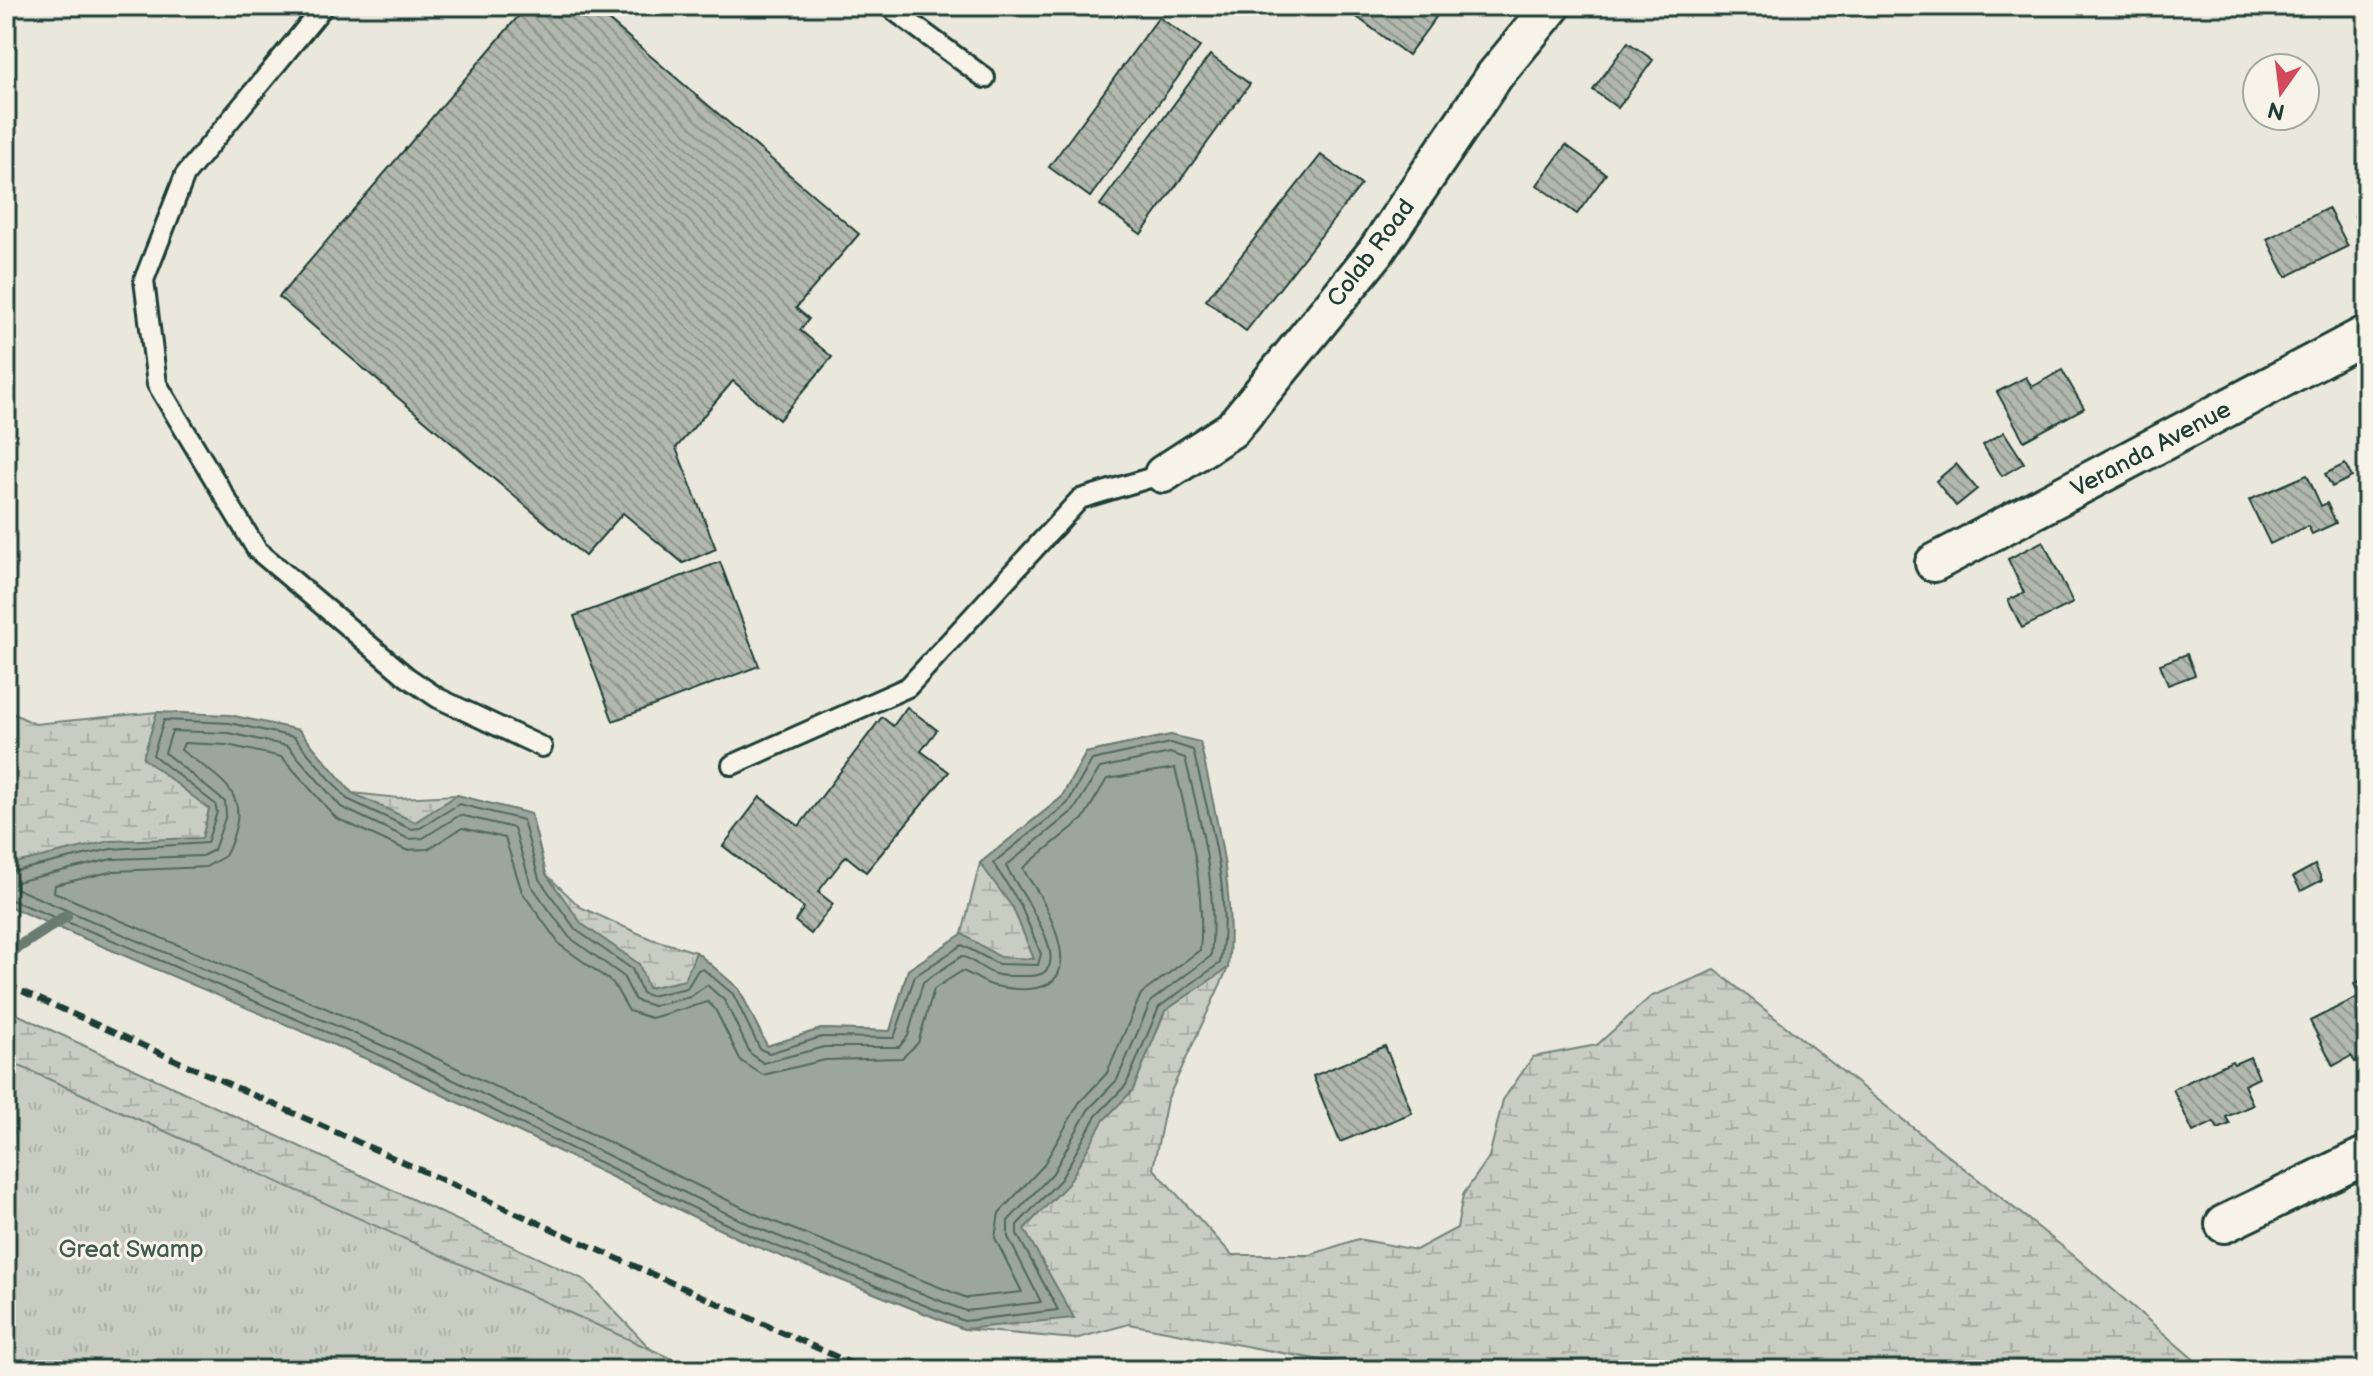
<svg xmlns="http://www.w3.org/2000/svg" width="2373" height="1376" viewBox="0 0 2373 1376" font-family="'Balsamiq Sans',sans-serif">
<style>
.wetland{fill:url(#wetland-marsh);stroke:#74847a;stroke-width:2}
.park{fill:url(#park-tufts);stroke:#74847a;stroke-width:2}
.water{fill:#9ca69c;stroke:#6a7c72;stroke-width:2}
.lines{fill:none;stroke-linecap:round;stroke-linejoin:round}
.shore{stroke:#51675e;stroke-width:2}
.stream{stroke:#6a7c72;stroke-width:12}
.building{fill:url(#building-back-hatch);stroke:#1f3d34;stroke-width:2}
.service-casing{stroke:#1f3d34;stroke-width:24}
.minor-casing{stroke:#1f3d34;stroke-width:42}
.service{stroke:#f7f3e8;stroke-width:18}
.minor{stroke:#f7f3e8;stroke-width:36}
.rail{stroke:#1f3d34;stroke-width:6;stroke-dasharray:12 6;stroke-linecap:butt}
.labels{text-anchor:middle;dominant-baseline:central;stroke-width:6;stroke-linejoin:round;paint-order:stroke}
.street-label{font-size:24px;fill:#1f3d34;stroke:#f7f3e8}
.park-label{font-size:24px;fill:#415a50;stroke:#f7f3e8}
</style>
<defs>
<pattern id="wetland-marsh" width="20" height="14" patternUnits="userSpaceOnUse" patternTransform="scale(2)"><rect width="20" height="14" fill="#c8ccc1"/><path d="M1 5h8M5 5V1M11 12h8M15 12V8" fill="none" stroke="#abb0a6"/></pattern>
<pattern id="park-tufts" width="24" height="20" patternUnits="userSpaceOnUse" patternTransform="scale(2)"><rect width="24" height="20" fill="#c8ccc1"/><path d="M3 7l-1-3M5 7V3M7 7l1-3M15 17l-1-3M17 17v-4M19 17l1-3" fill="none" stroke="#abb0a6"/></pattern>
<pattern id="building-back-hatch" width="6" height="6" patternUnits="userSpaceOnUse" patternTransform="scale(2)"><rect width="6" height="6" fill="#b2b8ae"/><path d="M-1 5l2 2M0 0l6 6M5-1l2 2" fill="none" stroke="#90978e"/></pattern>
</defs>
<rect width="100%" height="100%" fill="#eae8dd"/>
<filter id="ink" filterUnits="userSpaceOnUse"><feTurbulence type="fractalNoise" baseFrequency=".0125" numOctaves="2"/><feDisplacementMap in="SourceGraphic" scale="16" xChannelSelector="R" yChannelSelector="G"/><feConvolveMatrix kernelMatrix="1 2 1 2 8 2 1 2 1" color-interpolation-filters="sRGB"/></filter>
<g filter="url(#ink)">
<g class="wetland">
<path d="M6,710L35,724L157,712L299,730L352,793L399,798L457,795L531,814L546,874L580,907L651,939L696,952L739,989L767,1046L821,1029L890,1031L908,970L962,934L980,863L1061,798L1086,753L1171,735L1228,968L1167,1100L1153,1168L1232,1255H1310L1358,1239L1416,1250L1457,1228L1463,1195L1489,1157L1503,1100L1533,1057L1597,1045L1650,997L1715,970L2073,1255L2206,1370H1373L1129,1324L1075,1339L964,1329L748,1243L381,1065L6,905Z"/>
<path d="M6,1009L585,1280L665,1364L663,1370H6Z"/>
</g>
<path class="park" d="M6,1060L697,1370H6Z"/>
<path class="water" d="M157,712L230,715L299,730L352,793L415,822L457,795L531,814L546,874L582,924L639,964L648,988L685,980L696,952L739,989L767,1046L821,1029L890,1031L908,970L962,934L1000,957L1034,959L1013,908L980,863L1061,798L1086,753L1171,735L1200,742C1216,816 1236,892 1228,968L1165,1011L1133,1090L1103,1121L1068,1184L1024,1229L1074,1318L964,1329L748,1243L381,1065L6,905V865L110,841L202,838L209,809L143,758Z"/>
<g class="lines">
<g class="shore">
<path d="M172,731L229,733L288,746L341,807L409,839L423,838L460,815L514,828L531,885L569,937L623,976L635,1000L653,1006L690,997L707,985L725,1001L750,1053L763,1063L824,1047H899L908,1036L923,982L962,956C973,960 983,970 995,974C1004,977 1017,976 1026,976C1088,979 1014,884 1006,866L1074,810L1100,768L1170,753L1185,758C1201,821 1218,891 1211,956L1151,1001L1117,1080L1088,1110L1053,1173L1008,1221V1237L1041,1302L966,1311L755,1227L388,1048L15,888L16,882L112,859L202,856L214,850L226,815L225,802L165,753Z"/>
<path d="M184,743L227,745L282,757L336,818L406,850L428,849L462,828L505,838L522,892L560,945L613,983L629,1011L651,1018L708,1002L715,1009L741,1061L763,1075L825,1060L902,1058L918,1043L934,989L962,971C973,974 983,984 995,986C1082,1003 1068,949 1039,894C1034,885 1027,878 1023,868L1083,819L1107,779L1175,768C1189,824 1206,891 1200,950L1141,994L1107,1073L1079,1103L1043,1166L999,1213L995,1238L1022,1292L967,1298L760,1216L393,1037L54,892L55,885L114,871L206,867L225,856C231,847 233,837 236,826C246,787 208,771 181,750Z"/>
<path d="M6,873L111,849L207,843L217,812L215,804L153,755L164,720L230,723L294,737L347,799L411,829L420,828L459,804L523,820L539,879L576,930L632,969L642,993L650,996L687,988L698,970L703,969L733,994L760,1049L769,1053L822,1037L894,1038L915,976L962,945L998,964L1038,965L1041,954L1020,904L993,863L1067,804L1092,760L1171,743L1193,750C1209,817 1233,895 1220,963L1159,1007L1126,1085L1096,1116L1061,1179L1017,1225V1234L1058,1310L964,1321L751,1236L384,1057L115,941L6,898"/>
</g>
<path class="stream" d="M6,955L66,916"/>
</g>
<g class="building">
<path d="M527,6H592L859,234L796,308L809,319L800,330L832,357L779,420L733,381L676,448L716,549L683,563L623,513L585,556L279,297Z"/>
<path d="M1342,6H1430L1439,13L1408,55Z"/>
<path d="M1159,17L1200,47L1090,197L1049,167Z"/>
<path d="M1628,42L1653,60L1618,108L1593,90Z"/>
<path d="M1210,55L1250,84L1141,234L1100,205Z"/>
<path d="M1566,145L1606,174L1577,214L1537,185Z"/>
<path d="M1321,155L1361,185L1246,331L1206,300Z"/>
<path d="M2328,208L2348,246L2286,277L2267,239Z"/>
<path d="M2367,210V237H2366L2355,216Z"/>
<path d="M2062,370L2084,408L2024,441L1997,392L2026,377L2032,387Z"/>
<path d="M2004,432L2024,463L2002,476L1983,445Z"/>
<path d="M1956,464L1977,489L1956,506L1936,481Z"/>
<path d="M2345,464L2352,477L2332,487L2325,474Z"/>
<path d="M2307,475L2321,506L2327,503L2336,523L2312,534L2308,526L2270,544L2249,500Z"/>
<path d="M2043,541L2073,603L2022,628L2008,600L2024,593L2008,559Z"/>
<path d="M720,562L759,666L613,721L574,616Z"/>
<path d="M2187,654L2195,675L2168,685L2160,664Z"/>
<path d="M907,707L937,730L921,751L949,772L866,872L846,856L818,892L833,904L811,934L795,921L804,908L723,846L760,797L799,826L882,717L893,726Z"/>
<path d="M2315,865L2322,880L2301,891L2293,877Z"/>
<path d="M2367,977V1049L2363,1051L2366,1056L2355,1062L2351,1056L2333,1066L2310,1021L2360,996L2354,984Z"/>
<path d="M1385,1046L1412,1113L1340,1142L1313,1076Z"/>
<path d="M2250,1057L2259,1078L2244,1085L2253,1105L2226,1117L2230,1124L2218,1129L2214,1122L2193,1132L2173,1089L2232,1061L2234,1064Z"/>
</g>
<g class="lines">
<g class="service-casing">
<g id="service">
<path d="M324,6L185,175L144,280L157,384L257,550L407,677L438,698L542,747"/>
<path d="M888,6L985,78"/>
<path d="M732,765L908,687L1080,499L1163,474"/>
</g>
</g>
<g class="minor-casing">
<g id="minor">
<path d="M1163,474L1232,429L1375,253L1495,75L1552,6"/>
<path d="M1934,563L2367,334"/>
<path d="M2224,1224L2367,1155"/>
</g>
</g>
<use href="#service" class="service"/>
<use href="#minor" class="minor"/>
<path class="rail" d="M6,984L866,1370"/>
</g>
</g>
<g class="labels">
<g class="street-label">
<text transform="translate(1371 253) rotate(-53)">Colab Road</text>
<text transform="translate(2151 449) rotate(-28)">Veranda Avenue</text>
</g>
<g class="park-label">
<text x="131" y="1249">Great Swamp</text>
</g>
</g>
<rect width="2373" height="1376" fill="none" stroke="#f7f3e8" stroke-width="32"/>
<rect x="16" y="16" width="2341" height="1344" fill="none" stroke="#1f3d34" stroke-width="3" filter="url(#ink)"/>
<g transform="translate(2281 92) rotate(194)"><circle r="38" fill="#f7f3e8" stroke="#a1aaa0" stroke-width="2"/>
<path d="M0-6L14 30L0 20L-14 30Z" fill="#d1495b"/>
<text y="-12" font-size="22" font-weight="bold" text-anchor="middle" fill="#1f3d34">N</text>
</g>
</svg>
